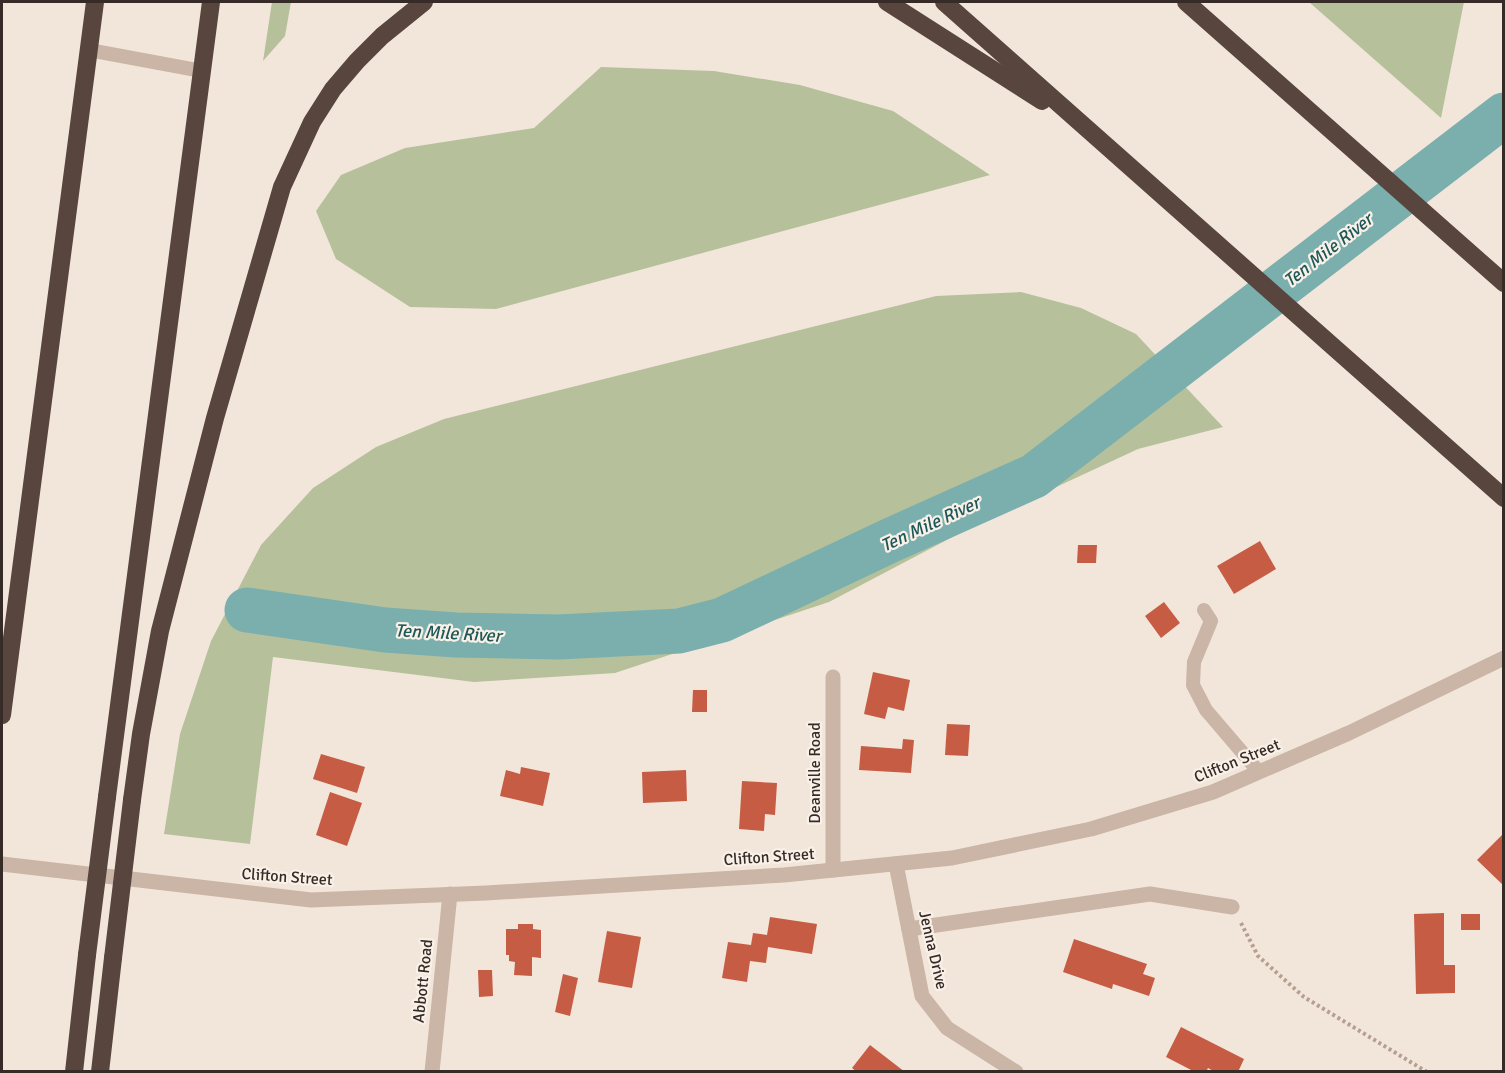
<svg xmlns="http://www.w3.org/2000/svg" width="1505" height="1073" viewBox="0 0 1505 1073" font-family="Signika,sans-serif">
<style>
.green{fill:#b6c19b}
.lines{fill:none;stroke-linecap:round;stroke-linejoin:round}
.river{stroke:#7aafae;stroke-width:45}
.building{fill:#c65c44}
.path{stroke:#b69f91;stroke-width:4;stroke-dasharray:3 3;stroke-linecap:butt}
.service{stroke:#cab5a7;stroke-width:14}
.minor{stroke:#cab5a7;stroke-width:15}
.motorway{stroke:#57453e;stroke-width:18}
.motorway-bridge{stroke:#57453e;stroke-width:18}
.labels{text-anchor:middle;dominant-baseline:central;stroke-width:4.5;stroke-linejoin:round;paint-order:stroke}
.street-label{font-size:16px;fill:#362b27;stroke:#f9f0e7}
.water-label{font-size:18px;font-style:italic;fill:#1d5758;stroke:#f9f0e7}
</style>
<rect width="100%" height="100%" fill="#f2e6db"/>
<g class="green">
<path d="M272,2H291L285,36L263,61Z"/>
<path d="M1309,2H1464L1441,118Z"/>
<path d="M601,67L714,71L800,85L893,111L990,175L496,309L410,307L336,259L316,211L341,175L405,148L534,128Z"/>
<path d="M1021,292L1081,308L1136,334L1223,427L1138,449L981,522L829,602L615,673L474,682L273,657L250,844L164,834L180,734L211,641L261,545L313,488L376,447L444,419L936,296Z"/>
</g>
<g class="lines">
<path class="river" d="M247,610L385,630L456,635L558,637L679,631L722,620L889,541L1034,476L1504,115"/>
</g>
<g class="building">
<path d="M1260,541L1276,569L1234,594L1217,566Z"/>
<path d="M1078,545H1097L1096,563H1077Z"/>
<path d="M1164,602L1180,623L1161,638L1145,616Z"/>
<path d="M873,672L910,680L904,711L888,707L885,719L864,714Z"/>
<path d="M693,690H707V712H692Z"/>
<path d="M947,724L970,725L968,756L945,755Z"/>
<path d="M903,739L914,740L911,773L859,770L861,746L902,749Z"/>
<path d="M321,754L365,767L357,793L313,779Z"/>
<path d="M521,767L550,773L543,806L500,796L506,770L520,774Z"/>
<path d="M686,770L687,801L643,803L642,772Z"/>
<path d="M742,781L777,783L775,815L765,814L764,831L739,829Z"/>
<path d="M330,792L362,803L347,846L316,835Z"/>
<path d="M1504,833V886L1477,860Z"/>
<path d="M1444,913V965H1455V993L1416,994L1414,914Z"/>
<rect x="1461" y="914" width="19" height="16"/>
<path d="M770,917L817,924L812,954L768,947L766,963L750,961L747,982L722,978L728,942L751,945L753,933L767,935Z"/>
<path d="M518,924H533V929L541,930V958L532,957V976L514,975L515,962L509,961V955H506V929H518Z"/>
<path d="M607,931L641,937L632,988L598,982Z"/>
<path d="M1074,939L1147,964L1143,974L1155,978L1149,996L1113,984L1112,989L1063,972Z"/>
<path d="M478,970H492L493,996L479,997Z"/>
<path d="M563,974L578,978L570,1016L555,1012Z"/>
<path d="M1181,1027L1244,1059L1238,1072H1215L1208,1068L1206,1072H1195L1166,1057Z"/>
<path d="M870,1045L905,1072H857L852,1068Z"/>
</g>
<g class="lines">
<path class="path" d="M1241,923L1258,956L1304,997L1427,1072"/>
<g class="service">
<path d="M89,50L202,71"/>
<path d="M1204,610L1211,621L1194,662L1193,685L1206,710L1259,772"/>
</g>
<g class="minor">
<path d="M2,864L311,900L486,893L784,875L952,858L1091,829L1213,792L1349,733L1504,658"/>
<path d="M896,864L922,996L947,1028L1016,1072"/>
<path d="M833,870V677"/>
<path d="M909,929L1150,894L1232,907"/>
<path d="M432,1072L450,894"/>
</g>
<g class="motorway">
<path d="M887,2L1042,101"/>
<path d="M944,2L1504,498"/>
<path d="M1186,2L1504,283"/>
<path d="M2,715L95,2"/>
<path d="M107,797L211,2"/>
<path d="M132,800L141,734L160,631L215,418L282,187L312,122L333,89L357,61L382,36L424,2"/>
<path d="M74,1072L87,955"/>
<path d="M100,1072L113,958"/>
</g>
<g class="motorway-bridge">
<path d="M87,955L107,797"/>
<path d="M113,958L132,800"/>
</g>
</g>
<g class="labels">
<g class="street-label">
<text transform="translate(1237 761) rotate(-22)">Clifton Street</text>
<text transform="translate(815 773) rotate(-90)">Deanville Road</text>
<text transform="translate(769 857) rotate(-4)">Clifton Street</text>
<text transform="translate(287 877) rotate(4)">Clifton Street</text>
<text transform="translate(933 950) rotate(77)">Jenna Drive</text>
<text transform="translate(423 981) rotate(-84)">Abbott Road</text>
</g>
<g class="water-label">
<text transform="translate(1328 250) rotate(-38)">Ten Mile River</text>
<text transform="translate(930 524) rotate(-25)">Ten Mile River</text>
<text transform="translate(448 633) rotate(3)">Ten Mile River</text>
</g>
</g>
<rect width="1505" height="1073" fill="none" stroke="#362b27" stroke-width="6"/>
</svg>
